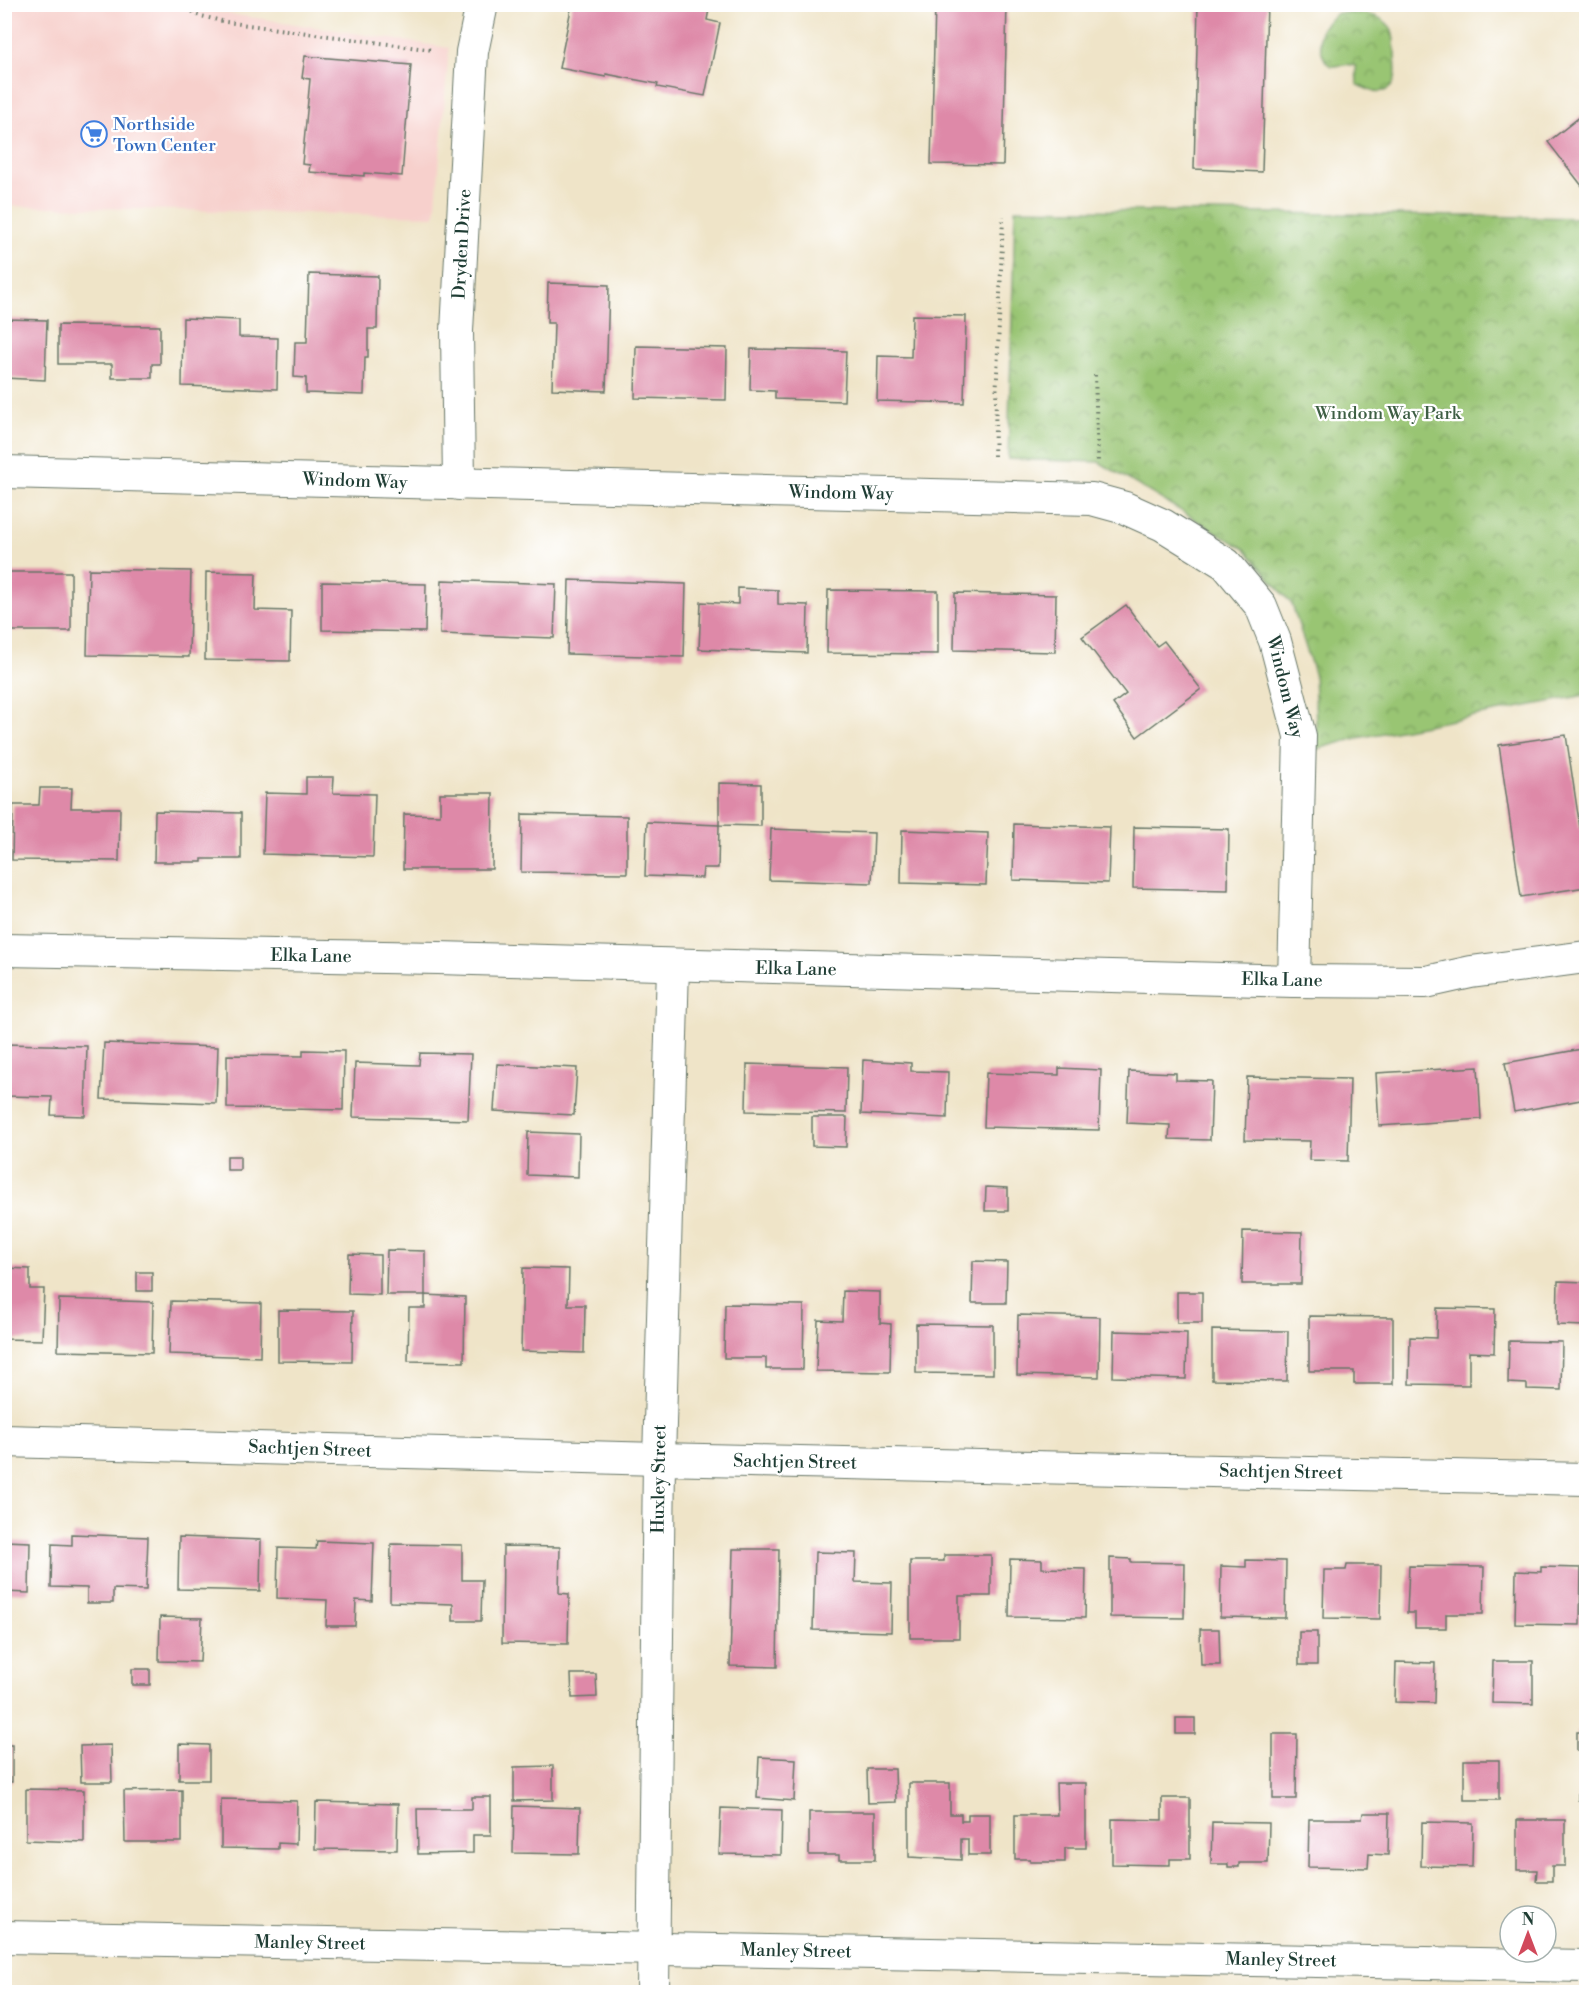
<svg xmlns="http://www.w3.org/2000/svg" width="1591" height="1997" viewBox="0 0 1591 1997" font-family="'Libre Bodoni',serif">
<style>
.built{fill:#f7d0cc}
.park{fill:url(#park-crowns);stroke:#5c8154;stroke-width:1.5}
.building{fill:#de89a8}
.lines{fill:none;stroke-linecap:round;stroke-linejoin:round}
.minor-casing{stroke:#687768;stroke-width:34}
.path{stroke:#687768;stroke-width:4;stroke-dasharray:1.5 4.5;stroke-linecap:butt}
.minor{stroke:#fff;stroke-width:32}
.labels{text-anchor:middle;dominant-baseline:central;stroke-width:4.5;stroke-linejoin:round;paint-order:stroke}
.shop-label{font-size:18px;fill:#366cbe;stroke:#fff;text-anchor:start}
.street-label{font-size:18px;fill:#1f3d34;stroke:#fff}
.park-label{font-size:18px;fill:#3e5f44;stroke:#fff}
</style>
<defs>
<pattern id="park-crowns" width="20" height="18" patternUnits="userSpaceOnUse" patternTransform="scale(1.5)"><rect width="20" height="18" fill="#99c573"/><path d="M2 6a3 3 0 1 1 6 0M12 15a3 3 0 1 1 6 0" fill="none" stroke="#7ca15f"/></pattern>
</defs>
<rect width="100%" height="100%" fill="#fff"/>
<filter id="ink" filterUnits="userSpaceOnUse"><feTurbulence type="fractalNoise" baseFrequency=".0167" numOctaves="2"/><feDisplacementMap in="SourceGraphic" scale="12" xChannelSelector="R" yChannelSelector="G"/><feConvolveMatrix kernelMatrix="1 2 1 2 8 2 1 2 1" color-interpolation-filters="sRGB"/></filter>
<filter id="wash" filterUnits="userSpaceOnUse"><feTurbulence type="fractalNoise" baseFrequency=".008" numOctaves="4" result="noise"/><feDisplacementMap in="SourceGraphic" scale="24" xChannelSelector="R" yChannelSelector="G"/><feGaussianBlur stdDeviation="1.35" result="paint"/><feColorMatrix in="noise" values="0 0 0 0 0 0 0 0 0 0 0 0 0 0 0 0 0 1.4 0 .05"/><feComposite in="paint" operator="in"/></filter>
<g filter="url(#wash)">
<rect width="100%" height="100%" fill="#efe4c8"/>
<path class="built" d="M5,5H205L204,10L449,48L435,216L5,206Z"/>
<g class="park">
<path d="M1338,13C1354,13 1379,11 1390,27C1395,34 1394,46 1395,54C1395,62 1397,71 1395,78C1390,98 1370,92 1357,84L1356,66C1343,62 1341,67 1332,66C1322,64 1318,39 1321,31C1323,23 1332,18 1338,13Z"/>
<path d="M1015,209L1586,218V695L1357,738L1317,749L1314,673L1292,604L1245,549L1099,462L1008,459Z"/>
</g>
<g id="blocks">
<g class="building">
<path d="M572,4H710L707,20L720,23L705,96L657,87L658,84L606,74V77L559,68Z"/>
<path d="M935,4H1007L1003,165L931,164Z"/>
<path d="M1198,4H1267L1262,172L1194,169Z"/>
<path d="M305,56L411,65L402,176L364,173V176L309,172L310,165L302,164L310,79L302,78Z"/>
<path d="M1586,112V191L1548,142Z"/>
<path d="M309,274L378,276L377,329H368V357H365L364,395L306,393V378L294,377L295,342H307Z"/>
<path d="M548,283L609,285L606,391L552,389L554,323H547Z"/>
<path d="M912,315L966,316L964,403L877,401L878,356L911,357Z"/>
<path d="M183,318L239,320V337L278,338L277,389L182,386Z"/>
<path d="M4,319L47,320L45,380L4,378Z"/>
<path d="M58,325L160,326V364H152V378H112V364H58Z"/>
<path d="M636,346L727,348L726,400L635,398Z"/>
<path d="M751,349L846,351L844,401L775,399V391L750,390Z"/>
<path d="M89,569L191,571L189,657L87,655Z"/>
<rect x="4" y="572" width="67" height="59"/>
<path d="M206,572L256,573L255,610L291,611L290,661L205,660Z"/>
<path d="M442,580L556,584L554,638L440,634Z"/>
<path d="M569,580L686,584L684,657L567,654Z"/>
<path d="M322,582L426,584L425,632L322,630Z"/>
<path d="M738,588L778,590V604L808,605L807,653L699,649L701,602L738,604Z"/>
<path d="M828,590L938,591V654L827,653Z"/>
<path d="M955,593L1056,595L1055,652L954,650Z"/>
<path d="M1126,605L1157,646L1164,641L1201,689L1137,737L1113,704L1126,694L1082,637Z"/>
<path d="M1566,735L1580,828L1586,827V887L1521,897L1499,745Z"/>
<path d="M306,777H334L333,793L375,794L373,857L263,854L265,793L306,794Z"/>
<path d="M719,783L761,784V826L719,825Z"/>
<path d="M40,788H72L71,808H120L119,861L12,860L13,805H39Z"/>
<path d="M440,793H493L492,869H403L404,814L440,815Z"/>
<path d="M155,811L241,813V859H202V862H154Z"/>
<path d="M522,814L627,816V873L521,872Z"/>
<path d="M647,822L719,825L718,868H703L702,878L645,876Z"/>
<path d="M1014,824L1110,827L1108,883L1013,880Z"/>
<path d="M1134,827L1229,829L1228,890L1133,888Z"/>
<path d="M771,829L874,833L872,883L769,880Z"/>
<path d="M902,830L988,833L986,885L901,883Z"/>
<path d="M104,1043L218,1047L216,1103L101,1099Z"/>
<path d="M4,1044L87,1046L85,1116L51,1115L52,1097L4,1096Z"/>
<path d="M1582,1049L1586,1076V1099L1514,1112L1505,1063Z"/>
<path d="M303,1050L344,1051L343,1110L227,1108V1055L303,1056Z"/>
<path d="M420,1053L471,1054L468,1120L353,1117L355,1063L419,1065Z"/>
<path d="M863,1060L911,1063V1071L948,1072L947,1118L861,1114Z"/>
<path d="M497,1064L577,1068L574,1115L494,1111Z"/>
<path d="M747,1064L847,1067L846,1113L746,1111Z"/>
<path d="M1478,1067L1481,1119L1379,1126L1376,1073Z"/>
<path d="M1059,1068L1101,1070L1099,1130L984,1127L986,1073L1059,1075Z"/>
<path d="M1129,1071L1176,1073V1080L1212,1081L1210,1140L1169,1139L1170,1125L1127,1123Z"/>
<path d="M1247,1077L1350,1079L1348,1161L1309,1160L1310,1141L1245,1140Z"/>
<path d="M812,1117H847L846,1147L812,1146Z"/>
<path d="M528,1132L579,1134L578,1177L527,1175Z"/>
<rect x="227" y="1156" width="13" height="14"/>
<path d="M986,1187L1008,1188V1211H985Z"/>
<path d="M1243,1231L1302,1232L1301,1284H1242Z"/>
<path d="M387,1250L425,1251V1295H386Z"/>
<path d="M349,1254L380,1255V1295L348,1294Z"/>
<path d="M973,1261L1007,1262L1006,1303H972Z"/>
<path d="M4,1268L30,1269V1289H44L42,1340L4,1339Z"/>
<path d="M523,1268L569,1269L568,1305H585L584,1353L521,1351Z"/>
<rect x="137" y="1272" width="15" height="19"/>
<path d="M1558,1281L1586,1282V1326L1557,1325Z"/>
<path d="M843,1291L880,1292V1323L891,1324L890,1372L816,1371L818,1320L842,1321Z"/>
<rect x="1177" y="1292" width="25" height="31"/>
<path d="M425,1295L465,1297L464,1362L408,1361L409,1308H425Z"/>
<path d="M59,1299L153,1302L152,1353L58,1351Z"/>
<path d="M171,1301L261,1303L260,1357L169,1354Z"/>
<path d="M725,1304L804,1305L803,1369H766V1358H724Z"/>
<path d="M1437,1308L1495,1309L1494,1353L1469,1352V1385L1409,1384L1410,1337L1436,1338Z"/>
<path d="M278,1310L353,1311L352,1362L278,1361Z"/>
<path d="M1018,1315L1100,1317L1099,1377L1017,1375Z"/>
<path d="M1309,1316L1393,1317V1384H1354V1371H1309Z"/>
<path d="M916,1324L993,1325V1374L916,1373Z"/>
<path d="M1212,1330L1288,1331L1287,1381L1212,1380Z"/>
<path d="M1114,1331L1187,1333L1186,1379L1113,1377Z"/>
<path d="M1509,1341L1562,1342L1561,1390L1527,1389V1384L1508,1383Z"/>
<path d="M72,1534L148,1537L146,1590L113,1589V1603H87V1588L51,1587L52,1544L72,1545Z"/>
<path d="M179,1537L261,1540L260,1591L178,1589Z"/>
<path d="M4,1541L30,1542L29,1593L4,1592Z"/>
<path d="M317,1541L374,1543L372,1601L356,1600L355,1626H326L327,1600L277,1598L278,1548L316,1549Z"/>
<path d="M391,1544L462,1545V1580H482L481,1621H453V1604L390,1602Z"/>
<path d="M503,1546L560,1547L559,1593L569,1594L568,1644L502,1643Z"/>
<path d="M733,1549H779L777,1667L730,1666Z"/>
<path d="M815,1552L856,1553L855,1582L892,1583L891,1632L813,1630Z"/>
<path d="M944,1555H991V1596H959V1638H910V1561H944Z"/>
<path d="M1110,1558L1131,1559V1562L1185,1563L1184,1618L1110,1617Z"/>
<path d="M1010,1559L1042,1560V1568L1086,1569L1085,1618L1009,1617Z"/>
<path d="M1246,1560L1286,1561L1285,1618L1220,1617L1221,1566L1246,1567Z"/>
<path d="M1347,1565H1381L1380,1619L1323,1618L1324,1570H1346Z"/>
<path d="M1409,1566L1484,1567L1483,1614H1446V1628H1415V1613H1407Z"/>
<path d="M1541,1567L1581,1568L1580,1625L1515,1624L1516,1571L1541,1572Z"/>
<path d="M160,1617L202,1618L200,1662L159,1661Z"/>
<path d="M1200,1629H1219L1220,1665H1201Z"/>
<rect x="1299" y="1632" width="18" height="33"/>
<path d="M1493,1661H1533V1704L1492,1703Z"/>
<path d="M1396,1662L1435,1663L1434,1703L1395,1702Z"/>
<rect x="132" y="1669" width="18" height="16"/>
<path d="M571,1674H596L597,1697L572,1698Z"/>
<rect x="1176" y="1718" width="19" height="16"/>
<path d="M1577,1732H1586V1752L1577,1751Z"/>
<path d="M1273,1734H1297L1296,1799H1273Z"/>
<path d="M179,1744L209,1745V1780H179Z"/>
<rect x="4" y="1745" width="8" height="37"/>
<path d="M111,1745L112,1782H81L80,1746Z"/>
<path d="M759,1757L796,1759L794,1801L757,1798Z"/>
<rect x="1464" y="1760" width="35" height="40"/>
<path d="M553,1766V1800L514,1801V1767Z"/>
<rect x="1578" y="1768" width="8" height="32"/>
<path d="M867,1769H895L896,1802L868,1803Z"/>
<path d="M909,1783H950V1814H961V1821H968V1814H990V1855H968V1839H961V1860L909,1857Z"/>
<path d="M1056,1783H1086V1848H1065V1862H1030V1859H1015V1815H1057Z"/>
<path d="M26,1789L84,1790V1842L26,1840Z"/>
<path d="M182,1790V1842H125L124,1791Z"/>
<path d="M472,1797H491V1835H473V1853L418,1854L417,1809H472Z"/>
<path d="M1162,1798H1190V1859H1170V1865L1112,1864V1819L1162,1820Z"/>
<path d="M221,1799L297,1801L296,1844L278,1843V1849L221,1848Z"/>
<path d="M316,1802L398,1804L397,1850L315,1849Z"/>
<path d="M514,1806L580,1808L579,1854L513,1853Z"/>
<path d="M721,1808L782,1810L781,1855L719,1854Z"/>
<path d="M809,1812H875V1860H839V1855H809Z"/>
<path d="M1363,1813H1389L1388,1855L1369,1854L1368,1868L1308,1867L1309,1819H1362Z"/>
<path d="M1517,1820H1565V1866H1552V1881H1536L1537,1870H1517Z"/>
<path d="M1212,1822L1269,1823L1268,1863H1239V1867H1228V1864H1211Z"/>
<path d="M1422,1822L1473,1823L1472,1867L1421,1866Z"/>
</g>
</g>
</g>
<g filter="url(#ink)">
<use href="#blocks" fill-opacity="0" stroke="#687768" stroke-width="1.5"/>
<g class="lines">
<g class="minor-casing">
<g id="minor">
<path d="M4,472L1092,499L1125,508L1163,525L1226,564L1261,606L1275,641L1300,736L1294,981"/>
<path d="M459,484L457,331L472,52L482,4"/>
<path d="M4,950L438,958L1294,981L1426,982L1471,972L1586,957"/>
<path d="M4,1441L659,1459L1586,1479"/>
<path d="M4,1937L1586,1966"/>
<path d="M653,1992L659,1459L673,966"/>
</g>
</g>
<g class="path">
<path d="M183,4L197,15L226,22L433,50"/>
<path d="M1095,375L1098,463"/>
<path d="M994,456L1003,216"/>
</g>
<use href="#minor" class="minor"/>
</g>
</g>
<defs>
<g id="supermarket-ring" transform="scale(1.35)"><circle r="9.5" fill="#fff" stroke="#3f7fe0" stroke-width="1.5"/><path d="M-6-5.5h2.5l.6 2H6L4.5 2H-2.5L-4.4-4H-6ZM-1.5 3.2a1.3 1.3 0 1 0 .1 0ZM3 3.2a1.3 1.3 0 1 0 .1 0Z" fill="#3f7fe0"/></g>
</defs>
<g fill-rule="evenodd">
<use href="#supermarket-ring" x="94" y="134"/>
</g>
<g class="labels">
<g class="shop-label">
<text x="113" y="124">Northside<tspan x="113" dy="21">Town Center</tspan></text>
</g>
<g class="street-label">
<text transform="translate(462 244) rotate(-87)">Dryden Drive</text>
<text transform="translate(355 481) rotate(2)">Windom Way</text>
<text transform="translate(841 493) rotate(1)">Windom Way</text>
<text transform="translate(1285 687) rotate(76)">Windom Way</text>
<text transform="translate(311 956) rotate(1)">Elka Lane</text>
<text transform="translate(796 969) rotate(1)">Elka Lane</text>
<text transform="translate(1282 980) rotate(1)">Elka Lane</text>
<text transform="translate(310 1449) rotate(2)">Sachtjen Street</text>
<text transform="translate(795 1462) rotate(1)">Sachtjen Street</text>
<text transform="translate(1281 1472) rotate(1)">Sachtjen Street</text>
<text transform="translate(659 1479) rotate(-89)">Huxley Street</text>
<text transform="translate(310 1943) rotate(1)">Manley Street</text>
<text transform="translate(796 1951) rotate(1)">Manley Street</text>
<text transform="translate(1281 1960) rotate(1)">Manley Street</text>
</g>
<g class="park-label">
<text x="1388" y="413">Windom Way Park</text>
</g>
</g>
<rect width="1591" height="1997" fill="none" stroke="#fff" stroke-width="24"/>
<g transform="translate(1528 1934)"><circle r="28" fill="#ffffff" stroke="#a5b1ae" stroke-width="1.5"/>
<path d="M0-4.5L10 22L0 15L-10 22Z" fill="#d1495b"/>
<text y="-9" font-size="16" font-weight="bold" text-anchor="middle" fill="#1f3d34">N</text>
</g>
</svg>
